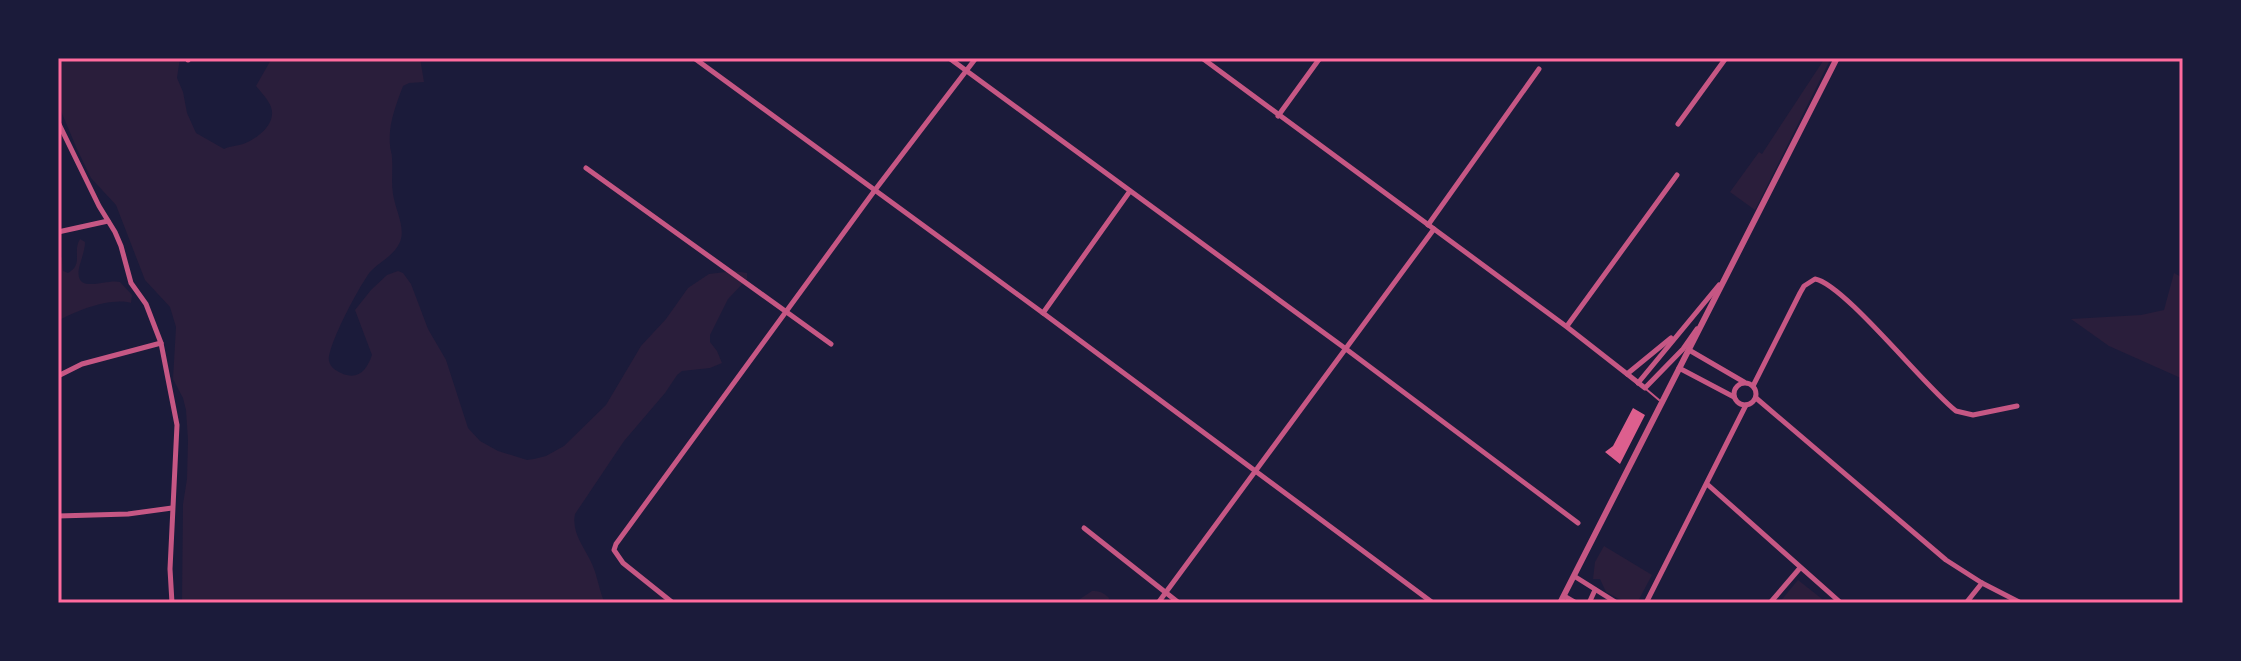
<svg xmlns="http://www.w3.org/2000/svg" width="2241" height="661" viewBox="0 0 2241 661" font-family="'IBM Plex Serif',serif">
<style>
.green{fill:#2a1e3b}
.building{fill:#dd5f8e}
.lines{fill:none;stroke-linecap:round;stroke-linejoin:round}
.service{stroke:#c65784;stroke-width:2}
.minor{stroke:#c65784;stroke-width:5}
.tertiary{stroke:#c65784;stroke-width:6}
.neatline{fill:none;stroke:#ff6b9d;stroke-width:3}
</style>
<rect width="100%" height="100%" fill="#1b1b3a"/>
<g class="green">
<path d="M58,58H180L177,78L183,92L187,113L196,133L224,149C230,146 236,146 243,144C257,139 277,124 271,107C268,99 261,92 256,86L272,58H420L424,82L409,83L403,86C396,105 388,124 390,145C390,150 392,153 392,158C393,170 391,182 393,194C395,209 406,228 400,242C393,257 380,261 370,272C360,285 327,346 329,361C331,368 335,370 341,373C358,381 367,370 372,355L355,310L371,290L387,275L398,271L403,273L411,284L428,329L446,360L468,428L480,441L498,451L527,460L534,459L546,456L564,446L606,405L641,346L666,319L688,288L709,274L734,271L747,273V279L728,299L710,335V342L717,351L722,363L710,368L682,371L677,375L665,393L624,441L575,514C571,533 585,548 592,564C598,577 599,591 605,603H233C219,599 197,603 182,603L183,504L187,479L188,440L186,410L183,398L173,379L176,327L170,307L145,280L116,205L91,178L77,149L58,104Z"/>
<path d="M1825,58H1831L1755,210L1730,192L1759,152L1762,154Z"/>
<path d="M80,239L85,242C85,251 81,259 79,268C74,296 107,278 120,282L132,295L131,303C111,297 75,311 58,321V253L62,258L63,271L68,273C84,264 72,252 80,239Z"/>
<path d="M2174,273L2183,278V379L2109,346L2071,319L2141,315L2164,310Z"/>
<path d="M1604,546L1652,575L1637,603H1627L1606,592L1600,579H1593L1595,562Z"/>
<path d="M1798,580L1822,599L1819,603H1779Z"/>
<path d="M1092,591C1099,591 1103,592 1109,598L1108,603H1074Z"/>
</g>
<path class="building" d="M1633,408L1645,415L1620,464L1605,452L1613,446Z"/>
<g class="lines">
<path class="service" d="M1646,389L1659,400"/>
<g class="minor">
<path d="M694,58L1043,313L1433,603"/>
<path d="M949,58L1346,349L1578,523"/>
<path d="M1202,58L1567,327L1645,388L1683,349L1697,329"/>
<path d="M188,60V58"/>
<path d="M1278,116L1320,58"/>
<path d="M58,122L99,206L115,232L121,246L131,283L146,304L161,343L177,425L170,569L172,603"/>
<path d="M1678,124L1726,58"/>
<path d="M586,168L831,344"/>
<path d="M1428,225L1539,69"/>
<path d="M58,232L108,221"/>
<path d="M1043,313L1130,191"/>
<path d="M1567,326L1677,175"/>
<path d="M1689,350L1744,382"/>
<path d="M1679,368L1734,397"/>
<path d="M1627,374L1671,338"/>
<path d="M58,376L82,364L161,343"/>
<circle cx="1745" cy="394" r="11"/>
<path d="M1638,383L1719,285"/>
<path d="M1753,386L1800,293L1804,286L1815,279C1844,284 1925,387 1956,411L1973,415L2017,406"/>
<path d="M1756,398L1946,560L1982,583L2021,603"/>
<path d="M1707,484L1841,603"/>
<path d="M58,516L128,514L172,508"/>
<path d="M1084,528L1179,603"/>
<path d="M1574,576L1617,603"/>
<path d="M1564,596L1576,603"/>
<path d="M673,603L623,563L614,550L616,544L875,190L976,58"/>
<path d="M1158,603L1434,229"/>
<path d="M1589,603L1595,590"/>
<path d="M1646,603L1746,405"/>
<path d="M1770,603L1800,568"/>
<path d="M1966,603L1982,583"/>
</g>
<path class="tertiary" d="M1560,603L1837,58"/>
</g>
<rect width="2241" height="661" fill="none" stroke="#1b1b3a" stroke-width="120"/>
<rect x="60" y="60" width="2121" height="541" class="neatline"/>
</svg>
